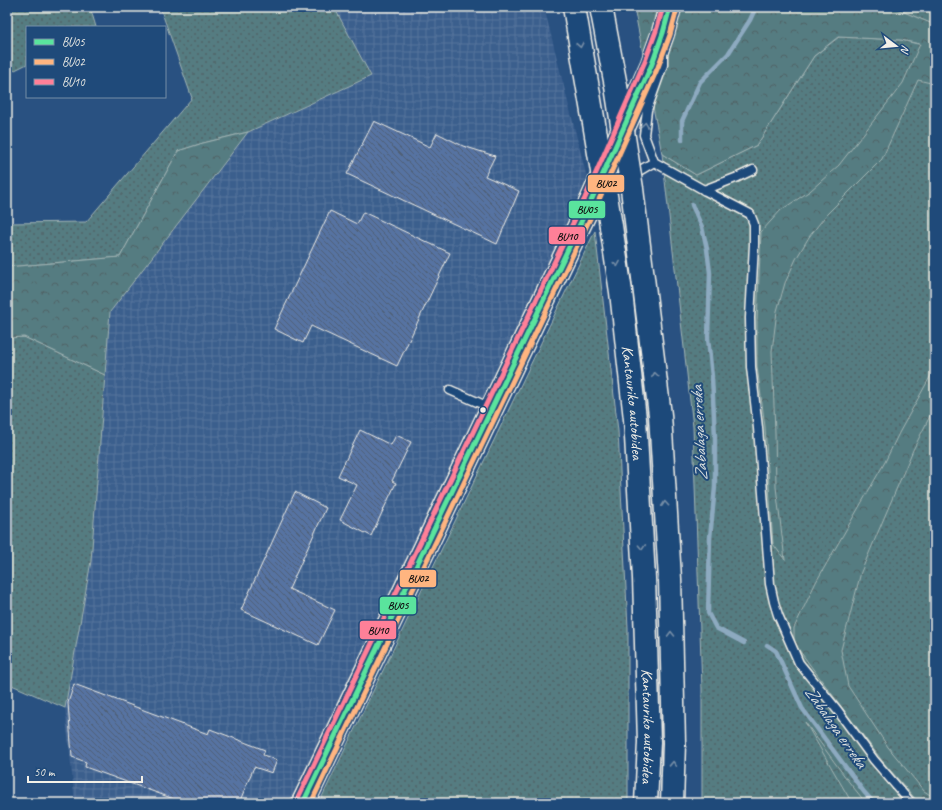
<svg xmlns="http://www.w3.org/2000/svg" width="942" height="810" viewBox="0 0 942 810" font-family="Caveat,sans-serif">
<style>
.industrial{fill:url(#industrial-grid)}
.green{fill:url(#green-dots);stroke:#a4b6b4}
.forest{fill:url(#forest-crowns);stroke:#a4b6b4}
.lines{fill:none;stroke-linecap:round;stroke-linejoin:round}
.stream{stroke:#8daac0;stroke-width:4.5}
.building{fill:url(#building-back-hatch);stroke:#f4f1e8}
.service-casing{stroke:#f4f1e8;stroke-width:11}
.secondary-casing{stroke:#f4f1e8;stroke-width:25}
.motorway-casing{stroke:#f4f1e8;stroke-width:25}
.service{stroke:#1f4a7a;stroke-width:8}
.secondary{stroke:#1f4a7a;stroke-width:22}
.motorway{stroke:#1f4a7a;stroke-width:22}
.motorway-bridge-casing{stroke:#f4f1e8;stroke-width:25;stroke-linecap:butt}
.motorway-bridge{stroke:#1f4a7a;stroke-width:22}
.bus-1-casing{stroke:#1f4a7a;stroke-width:8}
.bus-2-casing{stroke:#1f4a7a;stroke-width:8}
.bus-3-casing{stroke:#1f4a7a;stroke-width:8}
.bus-1{stroke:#5ae49d;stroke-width:5}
.bus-2{stroke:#ffb580;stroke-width:5}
.bus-3{stroke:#ff8098;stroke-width:5}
.oneway{stroke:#748da6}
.bus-dot{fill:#f4f1e8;stroke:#1f4a7a;stroke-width:1.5}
.labels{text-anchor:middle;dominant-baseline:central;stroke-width:4;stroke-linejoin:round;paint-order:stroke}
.street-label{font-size:16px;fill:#f4f1e8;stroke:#1f4a7a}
.water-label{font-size:17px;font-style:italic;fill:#dadfde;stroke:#1f4a7a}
.line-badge{stroke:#1f4a7a;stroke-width:1.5}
.pale-badge-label{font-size:11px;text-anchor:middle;font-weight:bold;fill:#111}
</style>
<defs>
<pattern id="industrial-grid" width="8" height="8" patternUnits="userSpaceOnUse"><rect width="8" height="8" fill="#3b5e8d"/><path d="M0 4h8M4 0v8" fill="none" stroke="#58769d"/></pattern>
<pattern id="green-dots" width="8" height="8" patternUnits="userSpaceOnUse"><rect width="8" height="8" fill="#557b81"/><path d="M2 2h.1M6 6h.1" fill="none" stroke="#506466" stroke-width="1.8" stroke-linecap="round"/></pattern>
<pattern id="forest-crowns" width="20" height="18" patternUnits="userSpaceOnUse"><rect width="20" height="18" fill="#557b81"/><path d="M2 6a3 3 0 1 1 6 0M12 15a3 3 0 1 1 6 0" fill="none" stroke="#506466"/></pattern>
<pattern id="building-back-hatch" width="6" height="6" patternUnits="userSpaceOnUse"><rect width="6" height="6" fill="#5773a2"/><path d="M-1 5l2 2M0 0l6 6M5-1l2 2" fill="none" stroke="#505e74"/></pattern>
</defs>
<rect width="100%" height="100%" fill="#295181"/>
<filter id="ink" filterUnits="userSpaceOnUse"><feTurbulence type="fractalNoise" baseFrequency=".025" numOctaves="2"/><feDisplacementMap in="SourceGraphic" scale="8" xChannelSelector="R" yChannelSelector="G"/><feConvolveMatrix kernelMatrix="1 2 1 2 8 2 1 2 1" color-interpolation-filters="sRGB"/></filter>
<g filter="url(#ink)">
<path class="industrial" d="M334,7H544L587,178L437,504L295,803H75L65,708L91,561L110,312L248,132L371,76Z"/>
<g class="green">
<path d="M7,7H90L96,27H27V64L7,74Z"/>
<path d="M165,7H334L371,76L248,132L203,143L178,151L120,257L7,267V223L86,222L192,98L161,10Z"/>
<path d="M892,7H935V25Z"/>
<path d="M839,37L901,40L935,48V803H702V689L693,427L662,154L696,175L757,145L814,56Z"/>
<path d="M595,231L618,431L628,628V803H319Z"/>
<path d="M24,337L105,375L91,561L65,708L7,683V338Z"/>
</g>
<g class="forest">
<path d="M634,7H892L935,25V84L918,80L882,159L827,214L809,237L796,259L785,283L777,311L772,351L775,433L776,487L785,560L773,544L765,427L757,366V321L761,232L781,210L810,191L839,165L903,83L920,44L901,40L838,37L814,56L757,145L696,175L662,154Z"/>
<path d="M248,132L110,312L105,375L24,337L7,338V267L120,257L178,151L203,143Z"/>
<path d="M935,368V406L913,450L861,572L841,650L848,686L888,747L924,791L935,798V803H919L883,762L810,665L794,643V628L816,582L885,462L899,433Z"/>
<path d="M805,722L849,782L866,803H852Z"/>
</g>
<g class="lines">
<g class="stream">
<path d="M682,140V121L700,82L728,54L750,20L756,7"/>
<path d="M692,205L702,227L707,249L710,273L708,338L712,377L715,437V487L710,538L708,613L716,628L744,643"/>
<path d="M767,645L776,651L802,708L864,792L874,803"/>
</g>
</g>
<g class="building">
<path d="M374,121L430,147L437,133L463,146L495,156L485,176L519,191L497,244L347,174Z"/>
<path d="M330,211L357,224L363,212L450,253L397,366L311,326L303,343L274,329Z"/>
<path d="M360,430L391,445L396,435L411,442L392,481L396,483L371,536L340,520L357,485L338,476Z"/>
<path d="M295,492L326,508L289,589L335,610L318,645L241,610Z"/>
<path d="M74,684L208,734L210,729L265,750L263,755L277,760L272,773L254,767L239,803H185L85,767L86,762L72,757L68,703Z"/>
</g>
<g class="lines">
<g class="service-casing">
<g id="service">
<path d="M663,55V65L647,110L644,135L654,162L704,190L750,214L754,224V245L750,318L751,367L758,428L770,584L774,602L778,615L799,663L838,711L874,760L911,803"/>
<path d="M607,190L654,162"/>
<path d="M704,190L738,177L753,170"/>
<path d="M450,390L491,408"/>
</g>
</g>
<g class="secondary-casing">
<path id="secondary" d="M303,803L591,201L652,64L663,33L670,7"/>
</g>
<g class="motorway-casing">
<g id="motorway">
<path d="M574,7L596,135"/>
<path d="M601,7L616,86"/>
<path d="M632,189L660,415L670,579L674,743L672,803"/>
<path id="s1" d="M611,226L621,292L635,419L644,578L649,742L646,803"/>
</g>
</g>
<use href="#service" class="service"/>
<use href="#secondary" class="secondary"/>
<use href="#motorway" class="motorway"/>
<g class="motorway-bridge-casing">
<g id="motorway-bridge">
<path d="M616,86L632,189"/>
<path d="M596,135L611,226"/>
</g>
</g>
<use href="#motorway-bridge" class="motorway-bridge"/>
<g class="bus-1-casing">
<path id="bus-1" d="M303,803L591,201L652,64L663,33L670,7"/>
</g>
<g class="bus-2-casing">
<path id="bus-2" d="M311,803L597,204L658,67L670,35L677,9"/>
</g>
<g class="bus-3-casing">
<path id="bus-3" d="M297,800L585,198L645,61L656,31L663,7"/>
</g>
<use href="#bus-1" class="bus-1"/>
<use href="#bus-2" class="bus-2"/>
<use href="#bus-3" class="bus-3"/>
</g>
<defs><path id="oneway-chevron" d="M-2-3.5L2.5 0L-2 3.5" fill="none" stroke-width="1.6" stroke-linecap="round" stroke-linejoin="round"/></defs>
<g class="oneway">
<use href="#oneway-chevron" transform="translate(580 45) rotate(80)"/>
<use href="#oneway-chevron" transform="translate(645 125) rotate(-82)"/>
<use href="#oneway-chevron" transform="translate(617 264) rotate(81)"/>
<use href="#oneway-chevron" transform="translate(655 375) rotate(-97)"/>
<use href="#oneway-chevron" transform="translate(665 504) rotate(-94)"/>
<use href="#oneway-chevron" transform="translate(642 547) rotate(87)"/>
<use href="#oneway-chevron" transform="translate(671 634) rotate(-91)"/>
<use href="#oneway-chevron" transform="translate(673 764) rotate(-88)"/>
</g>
</g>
<circle class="bus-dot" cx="483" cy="410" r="3.5"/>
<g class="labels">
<g class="street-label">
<text stroke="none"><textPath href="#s1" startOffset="178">Kantauriko autobidea</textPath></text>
<text stroke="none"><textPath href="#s1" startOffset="502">Kantauriko autobidea</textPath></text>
</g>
<g class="water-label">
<text transform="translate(699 433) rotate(-93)">Zabalaga erreka</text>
<text transform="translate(836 727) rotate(55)">Zabalaga erreka</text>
</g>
</g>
<g class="line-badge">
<rect x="587" y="174" width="38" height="19" rx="4" fill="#ffb580"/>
<rect x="568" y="200" width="38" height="19" rx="4" fill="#5ae49d"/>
<rect x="548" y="226" width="38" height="19" rx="4" fill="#ff8098"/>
<rect x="399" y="569" width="38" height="19" rx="4" fill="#ffb580"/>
<rect x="379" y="596" width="38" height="19" rx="4" fill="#5ae49d"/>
<rect x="359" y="620" width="38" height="20" rx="4" fill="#ff8098"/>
</g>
<g class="pale-badge-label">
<text x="606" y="187">BU02</text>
<text x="587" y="213">BU05</text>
<text x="567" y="240">BU10</text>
<text x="418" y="582">BU02</text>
<text x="398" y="609">BU05</text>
<text x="378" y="634">BU10</text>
</g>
<rect width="942" height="810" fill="none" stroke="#1f4a7a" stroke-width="24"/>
<rect x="12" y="12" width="918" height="786" fill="none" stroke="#f4f1e8" stroke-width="1.5" filter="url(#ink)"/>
<rect x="26" y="26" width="140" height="72" fill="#1f4a7a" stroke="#748da6"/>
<rect x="34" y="39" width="20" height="6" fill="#5ae49d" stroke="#748da6"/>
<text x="62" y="46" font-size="12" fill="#f4f1e8">BU05</text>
<rect x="34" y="59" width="20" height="6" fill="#ffb580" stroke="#748da6"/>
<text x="62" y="66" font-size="12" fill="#f4f1e8">BU02</text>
<rect x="34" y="79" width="20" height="6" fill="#ff8098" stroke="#748da6"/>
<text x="62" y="86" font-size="12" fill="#f4f1e8">BU10</text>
<g transform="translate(896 46) rotate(106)" stroke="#1f4a7a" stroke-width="3" paint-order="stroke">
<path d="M0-3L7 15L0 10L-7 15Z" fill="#f4f1e8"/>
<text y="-6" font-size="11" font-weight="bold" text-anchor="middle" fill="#f4f1e8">N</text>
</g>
<path d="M28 776v6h114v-6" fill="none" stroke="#f4f1e8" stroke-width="2"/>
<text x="34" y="776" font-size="12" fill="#f4f1e8" stroke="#1f4a7a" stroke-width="3" paint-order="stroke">50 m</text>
</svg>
